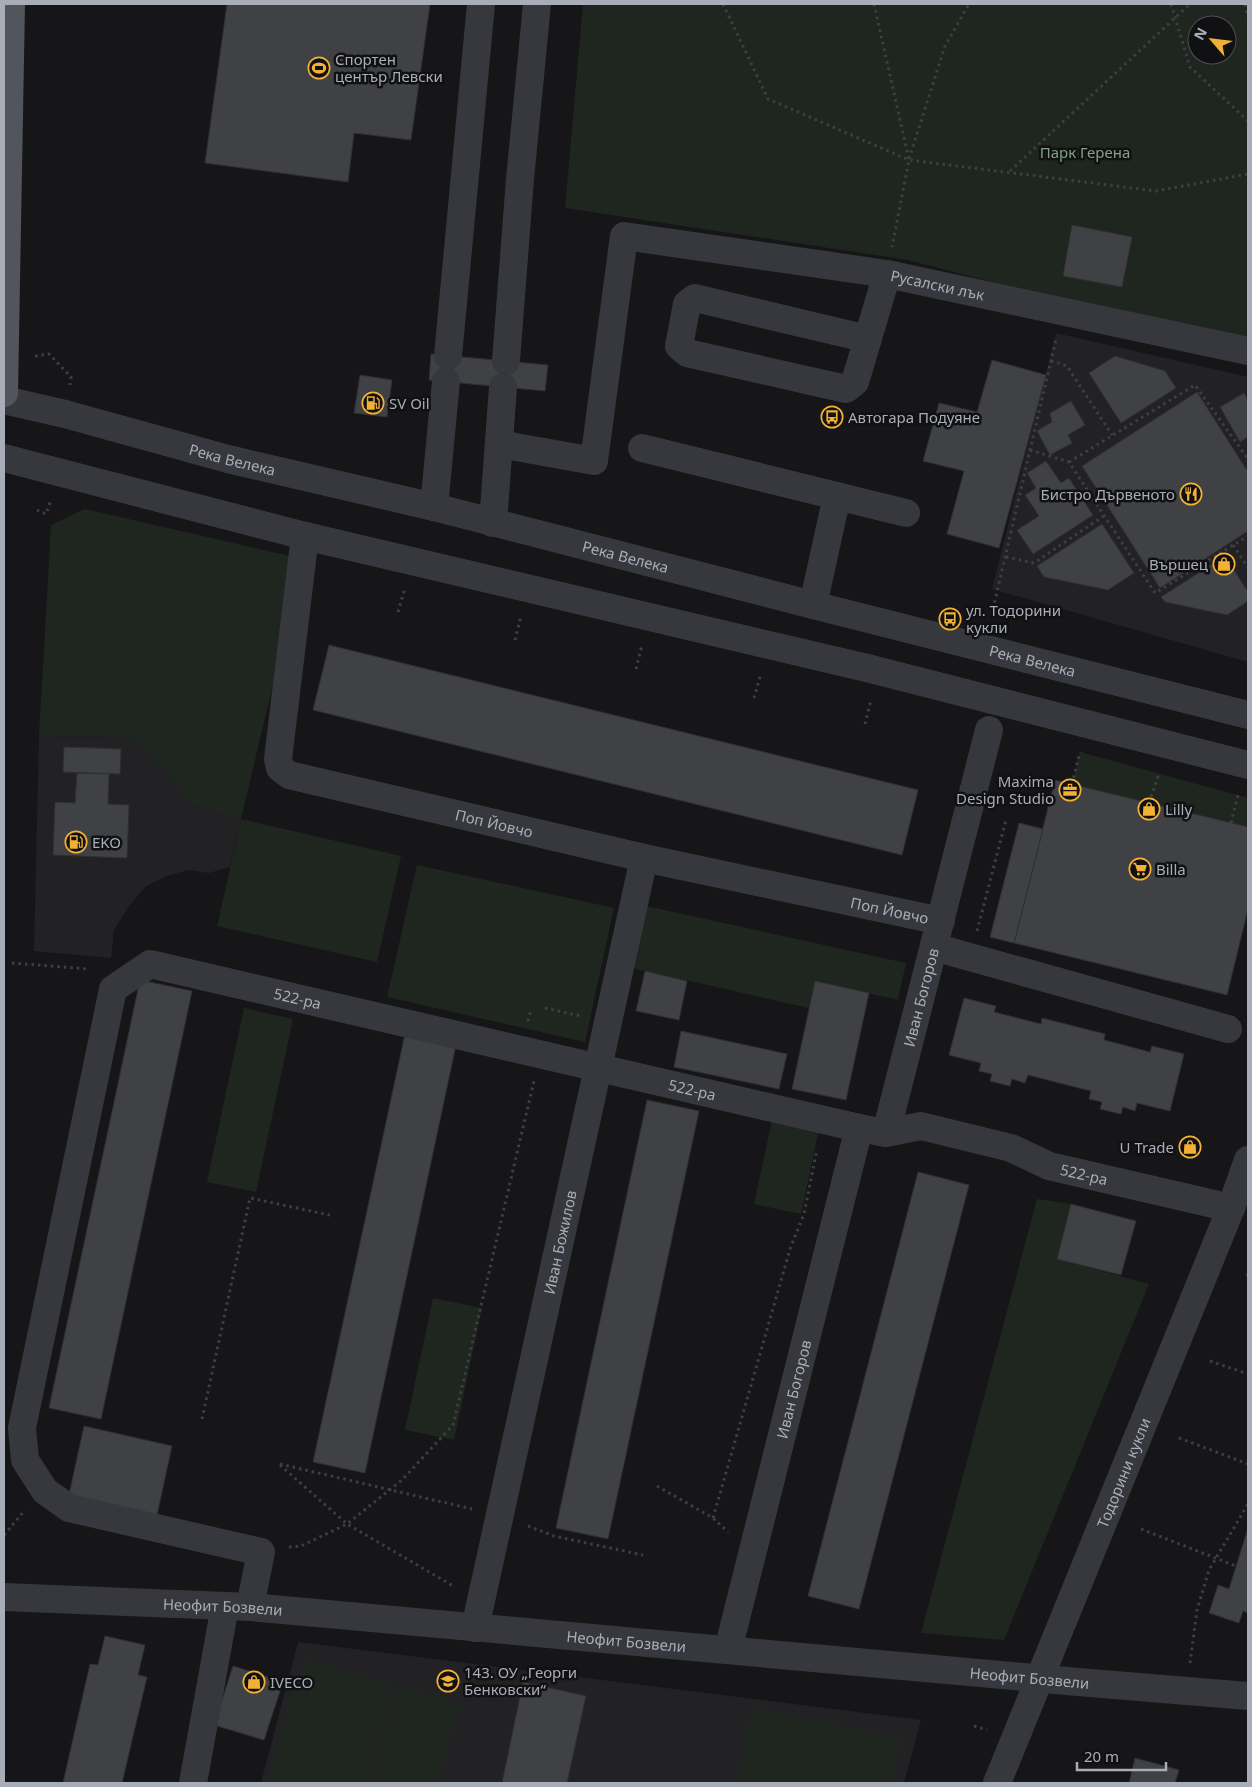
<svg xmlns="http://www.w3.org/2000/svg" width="1252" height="1787" viewBox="0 0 1252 1787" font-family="'Noto Sans',sans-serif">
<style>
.built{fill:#222225}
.green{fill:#1e261f;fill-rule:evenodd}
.building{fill:#404145;stroke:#303034}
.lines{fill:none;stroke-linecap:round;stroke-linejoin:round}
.path{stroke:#3d3f44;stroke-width:3;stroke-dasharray:2.5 4;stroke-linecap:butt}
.minor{stroke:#37383d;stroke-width:28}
.major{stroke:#53555c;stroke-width:28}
.labels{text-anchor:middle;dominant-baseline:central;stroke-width:5;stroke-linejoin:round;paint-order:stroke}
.poi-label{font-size:15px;fill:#a8adb8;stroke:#111113;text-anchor:start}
.park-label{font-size:15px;fill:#7fa381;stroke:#111113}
.street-label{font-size:15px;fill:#a8adb8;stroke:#111113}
</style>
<rect width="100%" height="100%" fill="#161618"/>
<g class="built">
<path d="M1056,333L1248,377V662L992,589Z"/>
<path d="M39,736L132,737L193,804L241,820L230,867L209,873L188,870L167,876L146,886L129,906L114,930L111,958L34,951Z"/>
<path d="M298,1642L921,1720L904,1783H261Z"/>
</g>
<g class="green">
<path d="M583,4H1248V337L1083,306L908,260L565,208ZM1197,25H1227V55H1197Z"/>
<path d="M85,509L303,559L241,819L401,856L377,962L217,926L241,820L193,804L132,737L39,736L51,525Z"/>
<path d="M1080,752L1248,798V827L1072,784Z"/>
<path d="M417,865L614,908L585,1042L387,997Z"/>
<path d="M646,906L906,963L898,1000L815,981L809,1008L632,968Z"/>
<path d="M244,1008L293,1019L256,1192L207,1182Z"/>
<path d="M772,1120L819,1129L801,1214L754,1204Z"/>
<path d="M1037,1199L1071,1204L1057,1259L1149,1284L1004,1640L921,1633Z"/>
<path d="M433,1298L482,1308L454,1440L405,1430Z"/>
<path d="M303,1659L394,1686L366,1783H266Z"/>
<path d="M398,1685L460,1704L437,1783H370Z"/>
<path d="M752,1707L902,1738L892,1783H736Z"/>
</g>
<g class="building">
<path d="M227,4H430L411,140L354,133L348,182L205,163Z"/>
<path d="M1072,225L1132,237L1122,287L1063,276Z"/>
<path d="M431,354L548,365L545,391L429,380Z"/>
<path d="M1115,356L1165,371L1176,388L1121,423L1089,373Z"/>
<path d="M992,360L1046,375L999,548L947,534L964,471L923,461L939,403L977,412Z"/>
<path d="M360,375L392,380L387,417L354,413Z"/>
<path d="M1197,392L1248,472V531L1160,588L1082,466Z"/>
<path d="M1244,393L1248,400V437L1240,442L1220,407Z"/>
<path d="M1071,401L1085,425L1068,435L1072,443L1050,455L1037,431L1052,422L1050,413Z"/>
<path d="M1046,461L1061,483L1069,478L1093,515L1033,554L1017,530L1039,516L1025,495L1036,488L1027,473Z"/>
<path d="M1102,524L1134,573L1108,590L1044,577L1037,566Z"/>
<path d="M1225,556L1248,592V601L1227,615L1165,602L1161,597Z"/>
<path d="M329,645L918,790L902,855L313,710Z"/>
<path d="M64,747L121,749L120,774L63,772Z"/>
<path d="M77,773L109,774L108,804L129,805L127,858L53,855L55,802L75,803Z"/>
<path d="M1055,780L1248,827V909L1227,995L1014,943Z"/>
<path d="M1019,823L1043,829L1014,943L990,937Z"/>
<path d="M645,971L687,981L679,1020L636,1011Z"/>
<path d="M140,980L192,991L101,1419L49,1408Z"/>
<path d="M815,981L869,993L846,1100L792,1089Z"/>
<path d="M964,998L996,1006L994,1012L1041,1024L1042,1018L1105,1034L1104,1040L1150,1052L1152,1046L1184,1054L1170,1111L1137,1103L1135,1111L1123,1107L1121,1114L1100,1109L1102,1102L1089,1099L1091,1091L1028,1075L1025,1083L1012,1079L1010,1086L990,1081L992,1074L979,1071L981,1063L949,1055Z"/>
<path d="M681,1031L787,1054L779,1089L674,1067Z"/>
<path d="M405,1034L456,1045L365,1473L313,1462Z"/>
<path d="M647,1100L699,1111L608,1539L556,1528Z"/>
<path d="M918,1172L969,1185L859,1609L808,1596Z"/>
<path d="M1071,1204L1136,1221L1121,1275L1057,1259Z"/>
<path d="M84,1426L172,1446L157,1515L69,1495Z"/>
<path d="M1248,1528V1613L1243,1611L1239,1623L1209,1613L1218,1585L1229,1589Z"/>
<path d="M105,1636L145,1645L138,1675L147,1677L122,1783H63L90,1664L98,1665Z"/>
<path d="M233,1666L283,1682L264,1740L214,1725Z"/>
<path d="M523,1682L586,1696L567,1783H502Z"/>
<path d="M1135,1758L1179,1770L1175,1783H1129Z"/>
</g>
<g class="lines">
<g class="path">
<path d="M723,4L768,99L909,160L1156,191L1248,174"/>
<path d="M874,4L909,160L892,247"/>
<path d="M1171,4L1190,67L1248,121"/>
<path d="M1245,4L1248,18"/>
<path d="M909,159L945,46L969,4"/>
<path d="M1010,171L1190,4"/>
<path d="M35,356L49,354L71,377L70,385"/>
<path d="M1051,361L1067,366L1112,435"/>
<path d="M1030,450L1069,462L1155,593L1248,536"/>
<path d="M1069,462L1195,385L1248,459"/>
<path d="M37,510L46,514L51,500"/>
<path d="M1233,545L1248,568"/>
<path d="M1006,557L1034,563L1105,515"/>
<path d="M993,609L1056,339"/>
<path d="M398,612L405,588"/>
<path d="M515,640L521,616"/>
<path d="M636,669L642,645"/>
<path d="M754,698L761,673"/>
<path d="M865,724L871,700"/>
<path d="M1072,784L1080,752"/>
<path d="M1149,803L1159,774"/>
<path d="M1231,823L1238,795"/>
<path d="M977,931L1006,820"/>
<path d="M12,963L88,969"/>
<path d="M545,1008L581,1016"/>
<path d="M528,1021L531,1009"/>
<path d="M1246,1275H1248"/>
<path d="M1210,1361L1248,1374"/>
<path d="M202,1419L250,1198L334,1216"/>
<path d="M1179,1438L1248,1464"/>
<path d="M280,1464L472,1509"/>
<path d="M280,1465L347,1524L455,1587"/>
<path d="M657,1486L713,1518L728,1532"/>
<path d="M713,1518L790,1249L804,1214L817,1149"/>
<path d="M528,1526L554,1536L643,1555"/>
<path d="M1141,1529L1236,1566"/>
<path d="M4,1535L25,1510"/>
<path d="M289,1547L301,1546L347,1524L402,1480L453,1425L534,1081"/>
<path d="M1190,1663L1197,1610L1209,1570L1248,1504"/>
<path d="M974,1726L987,1730"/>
</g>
<g class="minor">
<path d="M868,339L695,298L687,304L679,346L687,353L846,389L855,382L887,274"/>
<path d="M448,356L481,4"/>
<path d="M506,361L520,179L537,4"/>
<path id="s1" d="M4,400L65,414L228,459L434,507L813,605L1248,715"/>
<path id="s2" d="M499,444L594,461L624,236L887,274L1248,351"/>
<path d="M642,448L906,513"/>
<path d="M4,458L305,536L867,668L1248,765"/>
<path d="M434,507L446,381"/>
<path d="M493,523L503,387"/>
<path id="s3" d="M305,536L278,759L280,768L289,775L644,858L941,921"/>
<path d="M813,605L837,496"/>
<path d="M934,947L1228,1029"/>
<path id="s4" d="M886,1133L989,730"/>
<path id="s5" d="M4,1597L250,1607L1078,1682L1248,1696"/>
<path id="s6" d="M250,1607L261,1552L69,1508L45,1491L25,1460L22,1428L113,989L150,964L859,1128L886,1133L921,1126L1011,1148L1049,1166L1231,1208"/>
<path id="s7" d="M475,1628L644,858"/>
<path id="s8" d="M728,1650L859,1128"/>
<path d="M193,1783L225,1606"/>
<path id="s9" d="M997,1783L1231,1208L1248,1160"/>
</g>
<path class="major" d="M4,393L11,4"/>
</g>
<defs>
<g id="stadium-ring" transform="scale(1.125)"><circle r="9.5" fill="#111113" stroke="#f2b134" stroke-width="1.5"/><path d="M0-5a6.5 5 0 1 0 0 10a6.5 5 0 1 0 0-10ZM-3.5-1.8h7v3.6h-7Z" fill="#f2b134"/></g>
<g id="fuel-ring" transform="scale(1.125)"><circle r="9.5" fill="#111113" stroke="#f2b134" stroke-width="1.5"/><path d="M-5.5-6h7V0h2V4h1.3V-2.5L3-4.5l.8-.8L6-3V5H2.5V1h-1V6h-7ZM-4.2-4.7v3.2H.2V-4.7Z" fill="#f2b134"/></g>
<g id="bus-ring" transform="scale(1.125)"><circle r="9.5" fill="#111113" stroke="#f2b134" stroke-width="1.5"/><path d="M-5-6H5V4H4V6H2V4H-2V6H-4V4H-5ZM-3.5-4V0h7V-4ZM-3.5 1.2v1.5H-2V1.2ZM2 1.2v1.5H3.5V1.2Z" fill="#f2b134"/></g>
<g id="restaurant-ring" transform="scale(1.125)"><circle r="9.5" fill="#111113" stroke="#f2b134" stroke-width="1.5"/><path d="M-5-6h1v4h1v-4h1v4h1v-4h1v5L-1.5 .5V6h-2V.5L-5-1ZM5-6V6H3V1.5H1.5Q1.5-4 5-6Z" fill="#f2b134"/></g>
<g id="shop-ring" transform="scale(1.125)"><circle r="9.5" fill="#111113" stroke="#f2b134" stroke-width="1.5"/><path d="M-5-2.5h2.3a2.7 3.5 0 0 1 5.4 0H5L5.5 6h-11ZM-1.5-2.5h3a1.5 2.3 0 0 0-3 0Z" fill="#f2b134"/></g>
<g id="office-ring" transform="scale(1.125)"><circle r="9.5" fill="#111113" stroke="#f2b134" stroke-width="1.5"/><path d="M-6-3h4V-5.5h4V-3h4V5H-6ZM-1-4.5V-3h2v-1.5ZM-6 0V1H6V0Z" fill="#f2b134"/></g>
<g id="supermarket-ring" transform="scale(1.125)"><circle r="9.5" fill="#111113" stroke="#f2b134" stroke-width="1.5"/><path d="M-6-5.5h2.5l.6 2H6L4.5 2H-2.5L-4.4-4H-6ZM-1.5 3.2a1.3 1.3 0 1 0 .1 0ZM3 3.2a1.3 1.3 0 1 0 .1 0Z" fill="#f2b134"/></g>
<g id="school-ring" transform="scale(1.125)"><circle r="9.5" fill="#111113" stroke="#f2b134" stroke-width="1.5"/><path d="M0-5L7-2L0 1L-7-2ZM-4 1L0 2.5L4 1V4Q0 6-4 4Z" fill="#f2b134"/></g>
</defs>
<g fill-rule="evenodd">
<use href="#stadium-ring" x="319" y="68"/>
<use href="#fuel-ring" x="373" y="403"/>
<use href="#bus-ring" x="832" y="417"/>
<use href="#restaurant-ring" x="1191" y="494"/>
<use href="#shop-ring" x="1224" y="564"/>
<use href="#bus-ring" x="950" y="619"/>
<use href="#office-ring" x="1070" y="790"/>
<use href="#shop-ring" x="1149" y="809"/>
<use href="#fuel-ring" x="76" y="842"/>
<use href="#supermarket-ring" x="1140" y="869"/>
<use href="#shop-ring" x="1190" y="1147"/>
<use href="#school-ring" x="448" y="1681"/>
<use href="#shop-ring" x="254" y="1682"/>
</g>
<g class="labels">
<g class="poi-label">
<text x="335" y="59">Спортен<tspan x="335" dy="17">център Левски</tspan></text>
<text x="389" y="403">SV Oil</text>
<text x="848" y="417">Автогара Подуяне</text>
<text x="1175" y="494" text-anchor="end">Бистро Дървеното</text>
<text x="1208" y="564" text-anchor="end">Вършец</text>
<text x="966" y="610">ул. Тодорини<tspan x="966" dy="17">кукли</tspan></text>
<text x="1054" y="781" text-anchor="end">Maxima<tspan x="1054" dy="17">Design Studio</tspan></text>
<text x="1165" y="809">Lilly</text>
<text x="92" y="842">EKO</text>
<text x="1156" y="869">Billa</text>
<text x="1174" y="1147" text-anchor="end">U Trade</text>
<text x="464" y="1672">143. ОУ „Георги<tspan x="464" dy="17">Бенковски“</tspan></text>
<text x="270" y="1682">IVECO</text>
</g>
<g class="park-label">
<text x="1085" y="152">Парк Герена</text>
</g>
<g class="street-label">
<text stroke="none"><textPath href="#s2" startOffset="641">Русалски лък</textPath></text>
<text stroke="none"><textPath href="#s1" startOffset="236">Река Велека</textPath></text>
<text stroke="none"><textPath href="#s1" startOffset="641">Река Велека</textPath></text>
<text stroke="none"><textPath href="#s1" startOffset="1061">Река Велека</textPath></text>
<text stroke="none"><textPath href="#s3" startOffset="456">Поп Йовчо</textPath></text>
<text stroke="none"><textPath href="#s3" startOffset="861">Поп Йовчо</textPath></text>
<text stroke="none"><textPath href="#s6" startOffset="996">522-ра</textPath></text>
<text stroke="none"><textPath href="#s4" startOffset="140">Иван Богоров</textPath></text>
<text stroke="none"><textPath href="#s6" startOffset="1401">522-ра</textPath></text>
<text stroke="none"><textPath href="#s6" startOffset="1806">522-ра</textPath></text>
<text stroke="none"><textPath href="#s7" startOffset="395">Иван Божилов</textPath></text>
<text stroke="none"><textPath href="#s8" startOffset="269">Иван Богоров</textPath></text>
<text stroke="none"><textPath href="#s9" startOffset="335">Тодорини кукли</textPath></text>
<text stroke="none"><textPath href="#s5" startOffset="219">Неофит Бозвели</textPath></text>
<text stroke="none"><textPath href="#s5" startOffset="624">Неофит Бозвели</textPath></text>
<text stroke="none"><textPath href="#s5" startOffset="1029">Неофит Бозвели</textPath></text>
</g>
</g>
<rect width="1252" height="1787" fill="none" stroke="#a8adb8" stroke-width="10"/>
<g transform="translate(1212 40) rotate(298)"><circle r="24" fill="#111113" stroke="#4d4f55"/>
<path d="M0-4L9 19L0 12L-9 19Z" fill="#f2b134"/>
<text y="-8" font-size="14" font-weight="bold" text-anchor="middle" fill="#a8adb8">N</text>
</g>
<path d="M1077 1762v8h89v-8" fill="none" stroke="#a8adb8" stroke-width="2.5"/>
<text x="1084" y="1762" font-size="15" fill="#a8adb8" stroke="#111113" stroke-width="4" paint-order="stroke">20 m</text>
</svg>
